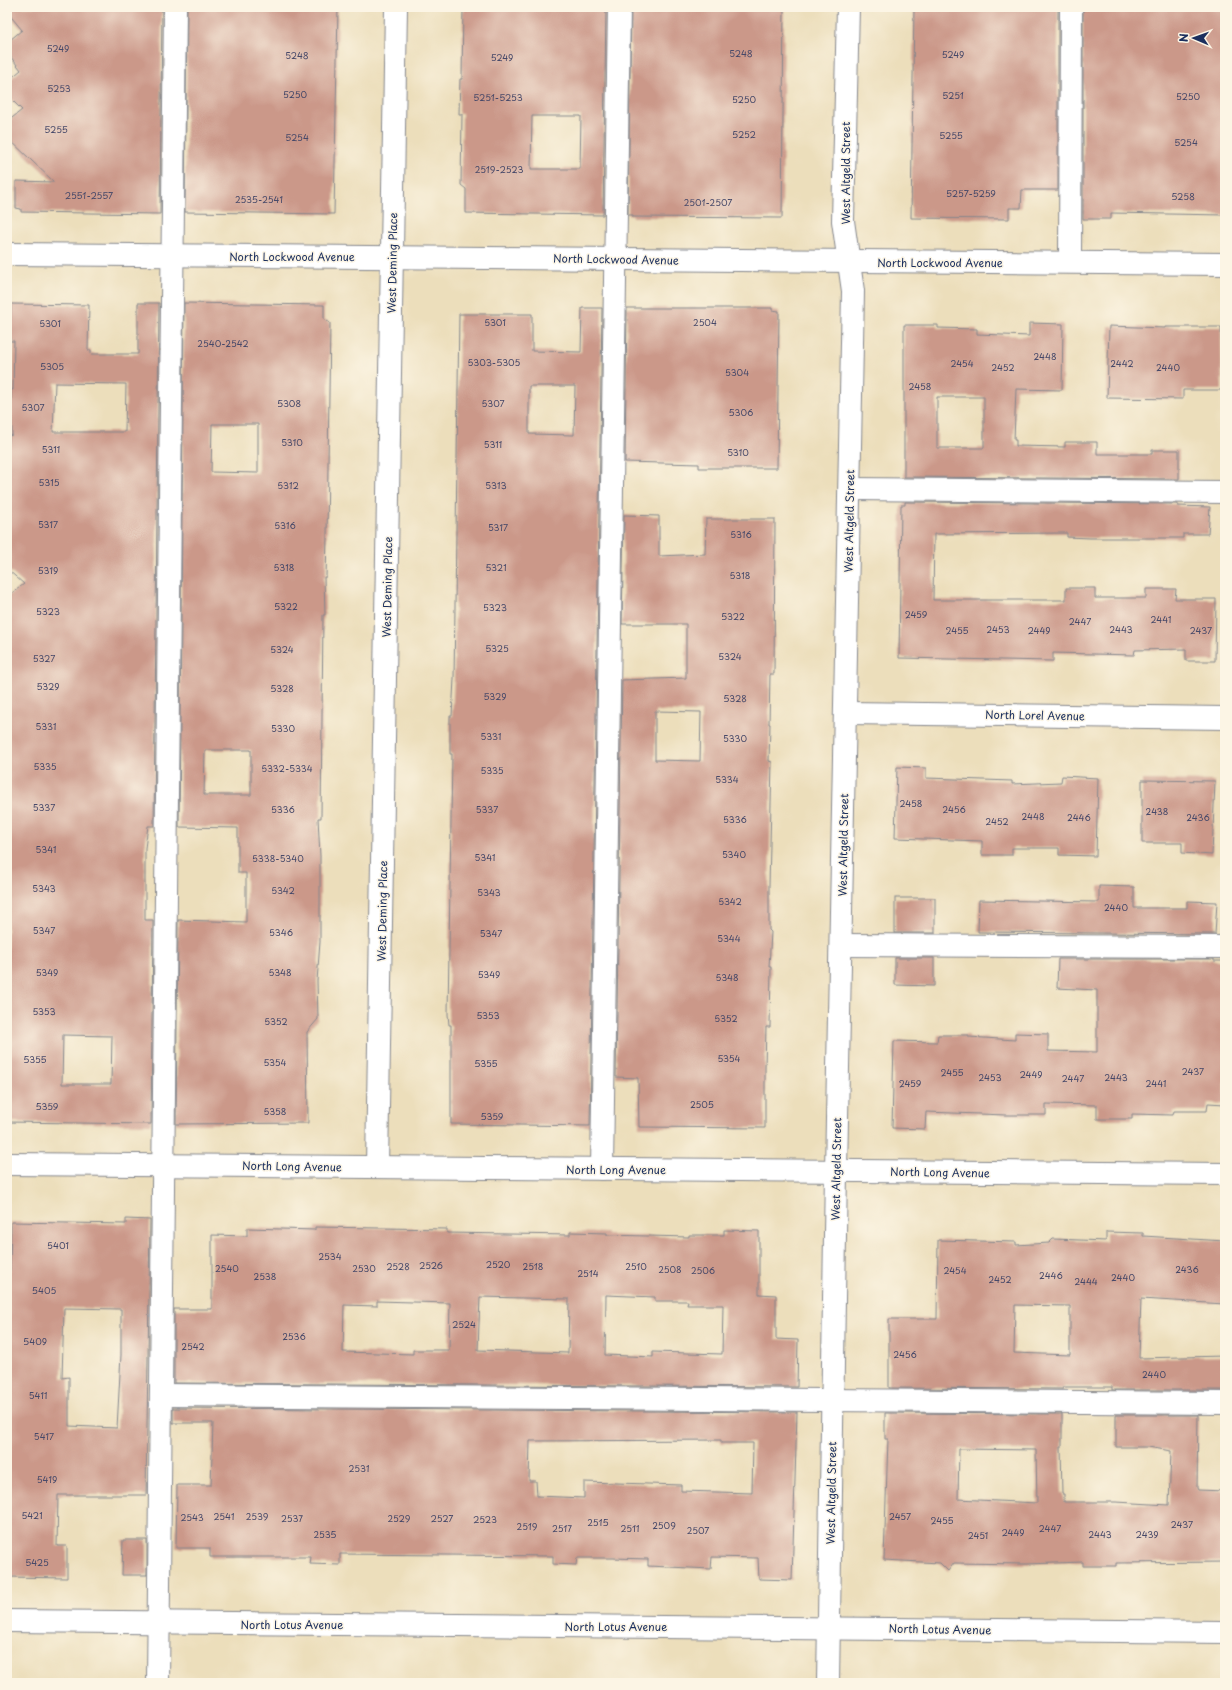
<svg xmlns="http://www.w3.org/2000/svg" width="1232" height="1690" viewBox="0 0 1232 1690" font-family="'Playpen Sans',sans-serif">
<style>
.building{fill:#cb9889;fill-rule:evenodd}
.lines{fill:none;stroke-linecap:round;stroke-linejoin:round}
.minor-casing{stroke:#84868c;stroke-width:24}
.minor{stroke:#fff;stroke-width:22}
.labels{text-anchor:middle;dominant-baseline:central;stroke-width:3;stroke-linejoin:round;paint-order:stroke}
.number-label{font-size:9px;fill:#474969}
.street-label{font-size:11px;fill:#1b2f5e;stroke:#fcf5e5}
</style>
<rect width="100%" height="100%" fill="#fcf5e5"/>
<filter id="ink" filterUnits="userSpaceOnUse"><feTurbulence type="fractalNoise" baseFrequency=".025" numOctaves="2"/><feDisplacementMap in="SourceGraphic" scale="8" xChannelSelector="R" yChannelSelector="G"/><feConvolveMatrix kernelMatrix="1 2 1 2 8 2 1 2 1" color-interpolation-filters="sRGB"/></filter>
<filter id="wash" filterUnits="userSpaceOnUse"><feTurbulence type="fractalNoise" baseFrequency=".012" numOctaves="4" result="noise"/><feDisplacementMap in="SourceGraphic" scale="16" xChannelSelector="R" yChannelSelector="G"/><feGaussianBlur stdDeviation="0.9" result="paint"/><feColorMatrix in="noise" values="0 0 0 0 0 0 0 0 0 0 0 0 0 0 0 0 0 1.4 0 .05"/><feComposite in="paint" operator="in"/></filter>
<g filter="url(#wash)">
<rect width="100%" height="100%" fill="#ecdebb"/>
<g id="blocks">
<g class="building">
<path d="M7,7H162L160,214L21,212V209L16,208V181L54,182L8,138V121L22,110L9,97L10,79L21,70L10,56V40L22,30L7,12Z"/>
<path d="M187,7H338L334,214L185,212Z"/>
<path d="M463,7H606L603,215L466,213V189L461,185L462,114H459L460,79H462ZM532,116H581L580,169H531Z"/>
<path d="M631,7H784L782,218L633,217V215H628Z"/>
<path d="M914,7H1058V190H1022L1021,208H1009V219L911,218Z"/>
<path d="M1083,7H1225V215L1111,213V219H1083Z"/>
<path d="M138,303H159L154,826H148L145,848V920H153L151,1124L7,1122V597L24,584L7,569L8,455L9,436L12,435L11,389L13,390L14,341H10L11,304L89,305L88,350H91V354H138ZM55,383L126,384L125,432H53ZM63,1035L112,1036L111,1084H62Z"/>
<path d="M184,303L324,305V319L330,323L327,536L326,577H324L325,615H323L321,818H318L320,856V942L317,981L318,1019L307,1032L308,1123L176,1124L178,920L246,922V873H238V828L179,827ZM212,424H258V473L211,472ZM205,750H251V795H204Z"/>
<path d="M582,308H602L590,1126L451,1124V1025H449L448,1014L452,754H450V716H452L454,679L459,314H532V351L581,352ZM529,386H575L574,435L529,434Z"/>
<path d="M627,308H772V310L779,311L777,468H699V464L625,462Z"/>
<path d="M1029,323L1063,324L1062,390L1016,389L1014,440H1016V446L1065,447V442H1097V454H1152V450H1179V479L904,477V325H938V328L977,329V334L1029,336ZM937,397H984V448H937Z"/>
<path d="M1109,326L1165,328V327H1221L1222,390H1183V399L1107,398Z"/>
<path d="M905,502L1178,504V506L1210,507L1208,534H1183V538H1090L1067,537V533L934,534L933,600H1066V588H1095V598H1146V589H1176L1175,599H1216L1215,661H1186V649L1135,650L1134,655L1053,653V661L899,658L901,505H905Z"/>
<path d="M624,515L659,516V556L705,554L706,519H775L774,674H770L769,724H770L769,761L772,762L769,886V930L771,932L769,967H771L770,1027H766L765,1067V1128L639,1127L638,1078L616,1077L622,680L686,678V624H622ZM655,711L701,712L700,761L655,760Z"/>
<path d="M897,767L926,768V778L1012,781V784L1061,782L1062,776L1098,778L1096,856L1059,855V848H1012V855H982V841L895,838Z"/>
<path d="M1142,780L1215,781L1212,855L1182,853V843H1142Z"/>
<path d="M1099,886L1134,887V908H1187V901L1217,902L1215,934L978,932L979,900L1099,902Z"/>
<rect x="895" y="898" width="40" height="35"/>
<path d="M895,958H934V986L895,985Z"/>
<path d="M1058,959H1214V961H1225V1104L1208,1103L1207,1111H1174L1173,1115L1132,1114V1119H1097V1105L1046,1104V1115H1006L926,1112L925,1129L892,1128L894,1041L937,1042L938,1035H969V1037L1015,1040V1033L1048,1034V1051L1097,1052V990L1057,988Z"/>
<path d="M126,1219L150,1220L146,1495H58L57,1546H67V1578L7,1577V1271H10L11,1222L126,1224ZM64,1308L121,1309V1355L117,1428L69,1426V1377L62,1378Z"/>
<path d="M315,1227L447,1229V1233L570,1235V1232L607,1233V1235L689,1237V1235H724V1230L759,1231V1294L776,1295V1339L798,1340L797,1387L174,1383V1309H212V1235L247,1236V1228L315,1230ZM606,1295L655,1297V1301H688L687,1305H723L722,1354L653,1352V1357L605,1355ZM480,1297L569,1299L568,1353L478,1350ZM377,1301L450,1303L449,1350H413V1354L343,1352L344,1305L377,1306Z"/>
<path d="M1106,1232L1143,1233V1236L1225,1241V1304L1141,1299L1139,1358L1225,1356V1390H1112V1387H1063V1389L889,1388V1319H937L938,1240L1016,1242V1245L1049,1243L1053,1239L1106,1241ZM1015,1305L1070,1306V1355L1014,1353Z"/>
<path d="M173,1408L797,1412L792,1580L759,1579L758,1558L712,1557L711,1569L648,1566V1559L613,1558H577L576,1565L553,1564V1556L340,1554V1565L310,1564L311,1557H210V1548H176L177,1485H211L213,1423H173ZM721,1440V1443H753L752,1493L681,1491V1485L584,1482V1498L537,1496L536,1481H529L530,1441Z"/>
<path d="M885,1413L1062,1414V1447H1061L1062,1494H1064V1502H1116L1169,1505L1171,1451L1148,1447H1116V1415H1198L1197,1488L1198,1490L1225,1491V1562L1116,1563V1566H1083V1562L1026,1564L954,1563L948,1571L940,1563L884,1560L888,1439H885ZM959,1449L1036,1450L1037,1503L958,1499Z"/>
<path d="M123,1540H147V1575H122Z"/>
</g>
</g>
</g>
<g filter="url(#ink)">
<use href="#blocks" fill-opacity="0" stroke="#84868c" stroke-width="1"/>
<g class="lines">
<g class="minor-casing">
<g id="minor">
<path d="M7,254L1225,264"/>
<path d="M1070,262L1071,7"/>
<path d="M850,489L1225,492"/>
<path d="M846,713L1225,718"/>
<path d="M841,945L1225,947"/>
<path d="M7,1164L1225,1174"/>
<path d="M377,1167L396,7"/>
<path d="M602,1169L619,7"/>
<path d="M161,1395L1225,1403"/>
<path d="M7,1621L1225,1632"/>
<path d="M158,1683L175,7"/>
<path d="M828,1683L836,1171L853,291L843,221L848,7"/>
</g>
</g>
<use href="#minor" class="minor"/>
</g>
</g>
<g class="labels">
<g class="number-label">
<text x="58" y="48">5249</text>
<text x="741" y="53">5248</text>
<text x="953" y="54">5249</text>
<text x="297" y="55">5248</text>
<text x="502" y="57">5249</text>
<text x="59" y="88">5253</text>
<text x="295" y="94">5250</text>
<text x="953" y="95">5251</text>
<text x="1188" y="96">5250</text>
<text x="498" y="97">5251-5253</text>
<text x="744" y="99">5250</text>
<text x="56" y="129">5255</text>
<text x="744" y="134">5252</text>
<text x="951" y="135">5255</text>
<text x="297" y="137">5254</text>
<text x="1186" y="142">5254</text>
<text x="499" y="169">2519-2523</text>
<text x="971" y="193">5257-5259</text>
<text x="89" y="195">2551-2557</text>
<text x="1183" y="196">5258</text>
<text x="259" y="199">2535-2541</text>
<text x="708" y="202">2501-2507</text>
<text x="495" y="322">5301</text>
<text x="705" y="322">2504</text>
<text x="50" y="323">5301</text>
<text x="223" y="343">2540-2542</text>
<text x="1045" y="356">2448</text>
<text x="494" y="362">5303-5305</text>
<text x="962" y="363">2454</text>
<text x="1122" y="363">2442</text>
<text x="52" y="366">5305</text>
<text x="1003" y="367">2452</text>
<text x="1168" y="367">2440</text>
<text x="737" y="372">5304</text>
<text x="920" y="386">2458</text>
<text x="289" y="403">5308</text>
<text x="493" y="403">5307</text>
<text x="33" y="407">5307</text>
<text x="741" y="412">5306</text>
<text x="292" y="442">5310</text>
<text x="493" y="444">5311</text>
<text x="51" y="449">5311</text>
<text x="738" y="452">5310</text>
<text x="49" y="482">5315</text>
<text x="288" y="485">5312</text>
<text x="496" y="485">5313</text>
<text x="48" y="524">5317</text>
<text x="285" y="525">5316</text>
<text x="498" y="527">5317</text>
<text x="741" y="534">5316</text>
<text x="284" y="567">5318</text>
<text x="496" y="567">5321</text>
<text x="48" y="570">5319</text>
<text x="740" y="575">5318</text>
<text x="286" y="606">5322</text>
<text x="495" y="607">5323</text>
<text x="48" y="611">5323</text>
<text x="916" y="614">2459</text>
<text x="733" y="616">5322</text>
<text x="1161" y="619">2441</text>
<text x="1080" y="621">2447</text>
<text x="998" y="629">2453</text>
<text x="1121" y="629">2443</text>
<text x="957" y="630">2455</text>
<text x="1039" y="630">2449</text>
<text x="1201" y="630">2437</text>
<text x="497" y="648">5325</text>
<text x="282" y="649">5324</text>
<text x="730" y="656">5324</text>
<text x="44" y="658">5327</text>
<text x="48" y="686">5329</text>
<text x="282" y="688">5328</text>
<text x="495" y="696">5329</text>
<text x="735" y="698">5328</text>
<text x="46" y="726">5331</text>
<text x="283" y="728">5330</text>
<text x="491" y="736">5331</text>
<text x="735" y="738">5330</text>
<text x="45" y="766">5335</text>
<text x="287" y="768">5332-5334</text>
<text x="492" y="770">5335</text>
<text x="727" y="779">5334</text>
<text x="911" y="803">2458</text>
<text x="44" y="807">5337</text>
<text x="283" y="809">5336</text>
<text x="487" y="809">5337</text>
<text x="954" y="809">2456</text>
<text x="1157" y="811">2438</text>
<text x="1033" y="816">2448</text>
<text x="1079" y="817">2446</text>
<text x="1198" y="817">2436</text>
<text x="735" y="819">5336</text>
<text x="997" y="821">2452</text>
<text x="46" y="849">5341</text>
<text x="734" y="854">5340</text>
<text x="485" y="857">5341</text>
<text x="278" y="858">5338-5340</text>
<text x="44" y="888">5343</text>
<text x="283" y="890">5342</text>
<text x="489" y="892">5343</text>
<text x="730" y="901">5342</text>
<text x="1116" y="907">2440</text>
<text x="44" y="930">5347</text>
<text x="281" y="932">5346</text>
<text x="491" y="933">5347</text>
<text x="729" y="938">5344</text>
<text x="47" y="972">5349</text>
<text x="280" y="972">5348</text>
<text x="489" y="974">5349</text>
<text x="727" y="977">5348</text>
<text x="44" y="1011">5353</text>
<text x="488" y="1015">5353</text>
<text x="726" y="1018">5352</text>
<text x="276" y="1021">5352</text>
<text x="729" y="1058">5354</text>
<text x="35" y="1059">5355</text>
<text x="275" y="1062">5354</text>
<text x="486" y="1063">5355</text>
<text x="1193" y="1071">2437</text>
<text x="952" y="1072">2455</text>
<text x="1031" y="1074">2449</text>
<text x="990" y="1077">2453</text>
<text x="1116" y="1077">2443</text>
<text x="1073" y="1078">2447</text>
<text x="910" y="1083">2459</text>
<text x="1156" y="1083">2441</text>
<text x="702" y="1104">2505</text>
<text x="47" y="1106">5359</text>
<text x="275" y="1111">5358</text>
<text x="492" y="1116">5359</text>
<text x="58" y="1245">5401</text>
<text x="330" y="1256">2534</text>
<text x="498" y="1264">2520</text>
<text x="431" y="1265">2526</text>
<text x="398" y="1266">2528</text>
<text x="533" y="1266">2518</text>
<text x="636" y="1266">2510</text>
<text x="227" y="1268">2540</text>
<text x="364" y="1268">2530</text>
<text x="670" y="1269">2508</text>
<text x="1187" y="1269">2436</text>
<text x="703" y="1270">2506</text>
<text x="955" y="1270">2454</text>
<text x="588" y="1273">2514</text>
<text x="1051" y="1275">2446</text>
<text x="265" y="1276">2538</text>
<text x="1123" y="1277">2440</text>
<text x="1000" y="1279">2452</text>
<text x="1086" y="1281">2444</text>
<text x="44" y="1290">5405</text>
<text x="464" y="1324">2524</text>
<text x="294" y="1336">2536</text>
<text x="35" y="1341">5409</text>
<text x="193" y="1346">2542</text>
<text x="905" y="1354">2456</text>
<text x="1154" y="1374">2440</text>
<text x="38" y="1395">5411</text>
<text x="44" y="1436">5417</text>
<text x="359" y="1468">2531</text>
<text x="47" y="1479">5419</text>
<text x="32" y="1515">5421</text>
<text x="224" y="1516">2541</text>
<text x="257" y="1516">2539</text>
<text x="900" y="1516">2457</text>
<text x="192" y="1517">2543</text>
<text x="292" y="1518">2537</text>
<text x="399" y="1518">2529</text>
<text x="442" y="1518">2527</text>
<text x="485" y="1519">2523</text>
<text x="942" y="1520">2455</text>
<text x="598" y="1522">2515</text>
<text x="1182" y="1524">2437</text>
<text x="664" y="1525">2509</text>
<text x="527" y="1526">2519</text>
<text x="562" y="1528">2517</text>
<text x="630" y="1528">2511</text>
<text x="1050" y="1528">2447</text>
<text x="698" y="1530">2507</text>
<text x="1013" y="1532">2449</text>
<text x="325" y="1534">2535</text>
<text x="1100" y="1534">2443</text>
<text x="1147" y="1534">2439</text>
<text x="978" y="1535">2451</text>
<text x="37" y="1562">5425</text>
</g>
<g class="street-label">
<text transform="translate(845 173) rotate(-90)">West Altgeld Street</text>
<text x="292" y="256">North Lockwood Avenue</text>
<text transform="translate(616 259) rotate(1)">North Lockwood Avenue</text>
<text x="940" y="262">North Lockwood Avenue</text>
<text transform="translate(392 263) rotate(-89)">West Deming Place</text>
<text transform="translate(849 521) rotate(-89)">West Altgeld Street</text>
<text transform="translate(387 587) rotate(-89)">West Deming Place</text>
<text transform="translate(1035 715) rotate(1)">North Lorel Avenue</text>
<text transform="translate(843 845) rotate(-89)">West Altgeld Street</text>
<text transform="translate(382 911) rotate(-89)">West Deming Place</text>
<text transform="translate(292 1166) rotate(1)">North Long Avenue</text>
<text x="616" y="1169">North Long Avenue</text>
<text transform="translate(836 1169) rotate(-89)">West Altgeld Street</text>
<text transform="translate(940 1172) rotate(1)">North Long Avenue</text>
<text transform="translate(831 1493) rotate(-89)">West Altgeld Street</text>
<text x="292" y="1624">North Lotus Avenue</text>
<text x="616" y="1626">North Lotus Avenue</text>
<text transform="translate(940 1629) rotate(1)">North Lotus Avenue</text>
</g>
</g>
<rect width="1232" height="1690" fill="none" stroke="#fcf5e5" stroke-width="24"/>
<g transform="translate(1194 38) rotate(272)" stroke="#fcf5e5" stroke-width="3" paint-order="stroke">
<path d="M0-3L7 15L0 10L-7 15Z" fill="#1b2f5e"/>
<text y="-6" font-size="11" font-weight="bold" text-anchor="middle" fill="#1b2f5e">N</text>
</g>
</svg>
